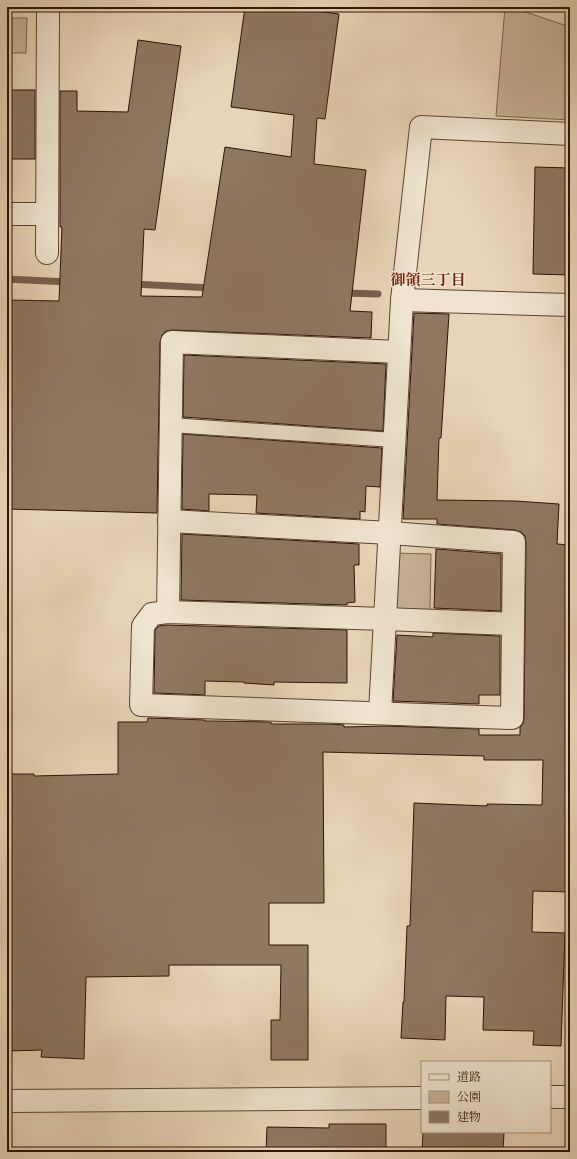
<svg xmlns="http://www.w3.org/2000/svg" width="577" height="1159" viewBox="0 0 577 1159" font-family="Cardo,'Noto Serif JP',serif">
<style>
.green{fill:#c8b499;stroke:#7a6450}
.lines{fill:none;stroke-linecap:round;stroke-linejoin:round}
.stream{stroke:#76604c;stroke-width:7}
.building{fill:#8e7862;stroke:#2c1406}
.service-casing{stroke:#5b4432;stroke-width:16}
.minor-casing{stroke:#5b4432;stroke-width:24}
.tertiary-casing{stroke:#5b4432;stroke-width:24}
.service{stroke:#f0e4d0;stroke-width:14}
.minor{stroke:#f0e4d0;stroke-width:22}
.tertiary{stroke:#f0e4d0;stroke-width:22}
.labels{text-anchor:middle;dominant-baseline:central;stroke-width:3;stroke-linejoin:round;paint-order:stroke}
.neighbourhood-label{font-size:15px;font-weight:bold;fill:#7a1f14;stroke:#f0e4d0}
</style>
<rect width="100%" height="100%" fill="#e8d5b7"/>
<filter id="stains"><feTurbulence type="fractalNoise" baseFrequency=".005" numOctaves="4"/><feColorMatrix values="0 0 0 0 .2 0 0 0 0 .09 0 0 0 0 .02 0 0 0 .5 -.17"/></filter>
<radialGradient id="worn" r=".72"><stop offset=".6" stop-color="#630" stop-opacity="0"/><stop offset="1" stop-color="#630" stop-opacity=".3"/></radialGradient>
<g class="green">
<path d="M505,7H511L570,27V120L496,116Z"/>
<path d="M7,18H27L26,53H7Z"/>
<path d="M393,553L431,554L430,610L392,609Z"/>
</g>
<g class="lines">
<g class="stream">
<path d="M7,279L68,282"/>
<path d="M133,284L212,288"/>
<path d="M343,293L378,294"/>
</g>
</g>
<g class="building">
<path d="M245,7H286L339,14L325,119L317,118L314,164L366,170L350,311L372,312L371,338L173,330L166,331L162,335L160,342L157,513L7,509V300L59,301L62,227H60V91H77V111L128,112L138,40L181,46L155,230L144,229L141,296L202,297L225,147L291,157L294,115L231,107Z"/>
<rect x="7" y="90" width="28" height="69"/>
<path d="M535,167L570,168V275L533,274Z"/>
<path d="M414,313L449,314L441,438H439L437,500L515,501L559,504L557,544L570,545V892L533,891L532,932L565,933L561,1046L533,1045L534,1031L483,1030L484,997L446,996L445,1040L401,1038L403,1002H404L407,926H410L414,803L487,806V804L542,805L543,760H484V756L323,752L324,903H269V945H308V1060H271V1020H280L281,965H169V976L86,977L84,1059L41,1057L42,1050L7,1051V774H34V776L118,774V722H147L148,718H149L205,720V721H210L271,722V724H330L344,725V727L386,726L479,729V735H520V727L523,724L524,718L526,542L525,536L521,532L515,530L437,524V519H403Z"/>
<path d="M184,355L386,364L383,431L183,417Z"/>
<path d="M183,434L382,448L380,487L366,486L365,512L360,511V519L256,513L257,495L209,494V511L182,509Z"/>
<path d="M182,534L359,544V565H354L355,602L347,603V605L181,600Z"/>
<path d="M436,549L501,554V611L434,608Z"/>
<path d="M166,625L347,630V683L274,682V685L244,683V682L205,681V695L154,693L155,630L159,626Z"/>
<path d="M433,633L500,636V695H479V704L393,701L397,635L433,637Z"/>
<path d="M329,1124H386V1152H266L267,1127L329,1128Z"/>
<path d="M423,1132H504L503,1152H422Z"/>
</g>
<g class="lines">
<g class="service-casing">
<path id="service" d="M170,425L394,440"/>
</g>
<g class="minor-casing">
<g id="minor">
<path d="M7,214H47"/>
<path d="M47,253L48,7"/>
<path d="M402,300L570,305"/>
<path d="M169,521L390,533L514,542L513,624L385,619L168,612L152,614L143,626L141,705L512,718L513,624"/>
<path d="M168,612L172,342L399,352"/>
<path d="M380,713L402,300L421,127L570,134"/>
</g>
</g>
<g class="tertiary-casing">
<g id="tertiary">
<path d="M550,1097H570"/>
<path d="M7,1101L422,1098"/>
</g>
</g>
<use href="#service" class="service"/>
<use href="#minor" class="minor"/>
<use href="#tertiary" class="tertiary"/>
</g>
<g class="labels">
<g class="neighbourhood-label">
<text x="428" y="280">御領三丁目</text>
</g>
</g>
<rect width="577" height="1159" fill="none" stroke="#e8d5b7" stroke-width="24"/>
<rect x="8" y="8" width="561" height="1143" fill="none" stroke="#2c1406" stroke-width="2"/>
<rect x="12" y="12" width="553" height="1135" fill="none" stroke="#2c1406"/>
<rect x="421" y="1061" width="130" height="72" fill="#f0e4d0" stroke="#a2917f"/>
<rect x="429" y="1074" width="20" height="6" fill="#f0e4d0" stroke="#a2917f"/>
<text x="457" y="1081" font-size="12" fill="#2c1406">道路</text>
<rect x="429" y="1091" width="20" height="12" fill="#c8b499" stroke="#a2917f"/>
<text x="457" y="1101" font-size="12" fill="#2c1406">公園</text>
<rect x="429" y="1111" width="20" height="12" fill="#8e7862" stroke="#a2917f"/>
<text x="457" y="1121" font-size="12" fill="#2c1406">建物</text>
<rect width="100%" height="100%" filter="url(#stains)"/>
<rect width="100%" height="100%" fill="url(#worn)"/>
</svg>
